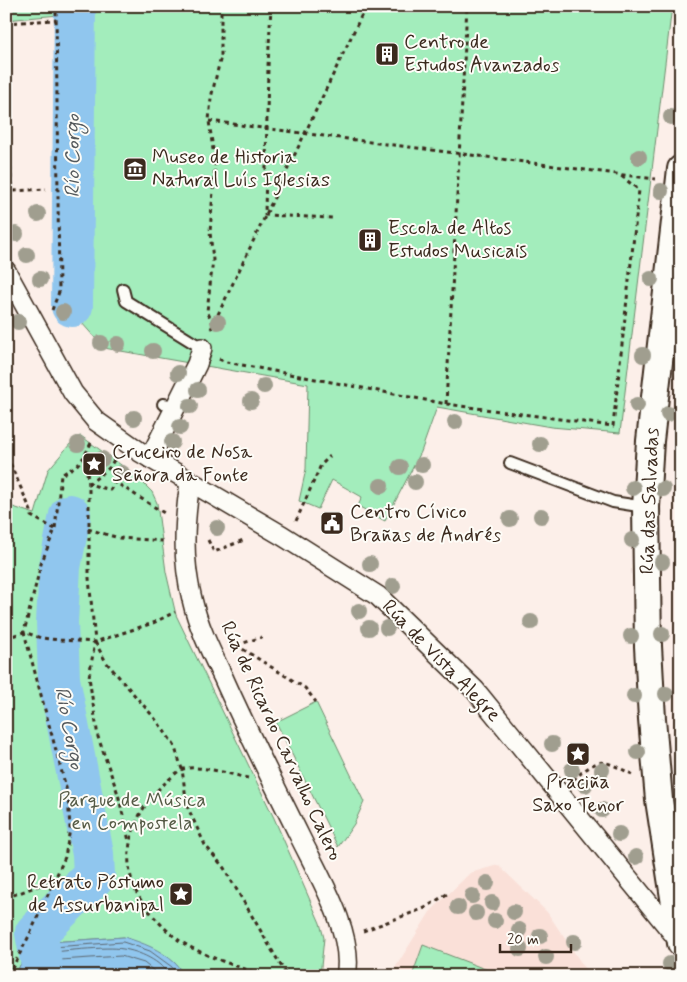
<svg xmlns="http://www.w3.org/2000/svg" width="687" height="982" viewBox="0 0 687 982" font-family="Mynerve,sans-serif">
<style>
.built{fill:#fae0d8}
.green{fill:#a3edbc;stroke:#6f8c6d}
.water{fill:#90c6ee;stroke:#6e889b}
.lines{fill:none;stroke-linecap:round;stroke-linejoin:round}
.shore{stroke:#5d6871;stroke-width:1}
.river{stroke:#90c6ee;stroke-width:42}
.lane-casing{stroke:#3b2a1e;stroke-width:14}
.street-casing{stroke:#3b2a1e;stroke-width:22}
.secondary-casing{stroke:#3b2a1e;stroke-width:30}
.path{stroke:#3b2a1e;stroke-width:3;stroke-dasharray:4 4;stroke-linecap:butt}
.lane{stroke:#fdfcf7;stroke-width:10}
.street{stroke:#fdfcf7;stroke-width:19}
.secondary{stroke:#fdfcf7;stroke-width:26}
.tree{fill:#a09e8f}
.labels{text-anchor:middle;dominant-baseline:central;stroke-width:4;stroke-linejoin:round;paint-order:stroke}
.poi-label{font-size:20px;fill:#3b2a1e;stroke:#fdfcf7;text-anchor:start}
.street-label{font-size:20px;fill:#3b2a1e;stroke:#fdfcf7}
.park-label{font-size:20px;fill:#555b46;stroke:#fdfcf7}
.water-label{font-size:21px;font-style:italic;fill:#54595c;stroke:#fdfcf7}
</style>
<rect width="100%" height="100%" fill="#fcefe9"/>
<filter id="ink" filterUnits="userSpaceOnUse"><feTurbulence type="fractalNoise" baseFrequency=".02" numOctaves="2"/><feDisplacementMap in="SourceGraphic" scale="10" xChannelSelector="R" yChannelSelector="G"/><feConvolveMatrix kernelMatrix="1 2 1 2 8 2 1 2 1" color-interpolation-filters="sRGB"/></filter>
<g filter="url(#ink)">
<path class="built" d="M498,865L547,912L590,976H390L430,912L470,873Z"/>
<g class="green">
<path d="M6,6H69V14L6,20Z"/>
<path d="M84,6H672L620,433L551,427L437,407L421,452L385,521L358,506L362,497L332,480L318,509L299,501L306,469L308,384L104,348L81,322Z"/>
<path d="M81,436L135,475L152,492L157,503L166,572L176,615L274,818L320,923L324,938L320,976H195L190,973L185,975L124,937L36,943L30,948L14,976H6V511L10,506L35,514L48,470L76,437Z"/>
<path d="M316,702L364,802L354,824L338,847L276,722Z"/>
<path d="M423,945L503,976H412Z"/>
</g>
<path class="water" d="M124,937C143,943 160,949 175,963C179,967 180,971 185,975L190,973L195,976H14L30,948L36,943Z"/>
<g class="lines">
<g class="shore">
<path d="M20,976L33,952L39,948L123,942L150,951L172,967L178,976"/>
<path d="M27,976L41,954C57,951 108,946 123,949C138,951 162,961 169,976"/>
<path d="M36,976L45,961L121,956L144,963L160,976"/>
</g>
<g class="river">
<path d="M72,306L75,6"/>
<path d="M44,976L36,933L94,876L93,854L59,679L57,622L60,567L70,515"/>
</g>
<g class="lane-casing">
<g id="lane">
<path d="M123,289L126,301L202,348"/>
<path d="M163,404L176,406"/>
<path d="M510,463L613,502L645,507"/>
</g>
</g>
<g class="street-casing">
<g id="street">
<path d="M6,271L73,393L96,421L140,452L283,536L378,596L475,690L681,943"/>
<path d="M150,458L197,364L202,348"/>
<path d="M190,483C184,522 182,560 192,599C198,626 211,652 223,677C247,731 274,784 300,837C318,874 355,934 346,976"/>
</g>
</g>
<g class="secondary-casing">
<path id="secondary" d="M681,169L650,441L646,507L648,646L652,719L659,800L681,943"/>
</g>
<g class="path">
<path d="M271,6L268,66L265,215L332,218"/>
<path d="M677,6V9H681"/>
<path d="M6,23L56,20"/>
<path d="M6,87L12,191"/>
<path d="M209,121L655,179"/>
<path d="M6,193L12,191L46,189"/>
<path d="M52,310L59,292L56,6"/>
<path d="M213,324L207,311L213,260L210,232L215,164L209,121L211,98L221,56V6"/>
<path d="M211,329L366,6"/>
<path d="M219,359L226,362L446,404L613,426L639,190L620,175"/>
<path d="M446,404L467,6"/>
<path d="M6,408L10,463L31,511V516L55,529"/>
<path d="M91,443L84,457L89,484V578L95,642L89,677L98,737L118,794L129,841"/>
<path d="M114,460L109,468L89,484L110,490L115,482L164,513"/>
<path d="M296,521L321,465L330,456"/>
<path d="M88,529L119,538L164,541"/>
<path d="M208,540L214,552L246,539"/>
<path d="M6,638L24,632L41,638L60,640L95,642L153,623L175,612"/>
<path d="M95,642L106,662L157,721L174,745L182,769L187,806L205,845L224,868L287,976"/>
<path d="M236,645L305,688L316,702"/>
<path d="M237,645L262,637"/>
<path d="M248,778C233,775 194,763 181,770C175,773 169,780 164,784C127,817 114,873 150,912C158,922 170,934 180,941C205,957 237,966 265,976"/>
<path d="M573,780C601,756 600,759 632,774"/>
<path d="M6,898L53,880"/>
<path d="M363,931L425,908L450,892"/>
<path d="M8,976L29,936L65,857L70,829L68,795L24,632L41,564L55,529L61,475L76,466L84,457"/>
</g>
<use href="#lane" class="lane"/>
<use href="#street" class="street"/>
<use href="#secondary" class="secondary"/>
</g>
<g class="tree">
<circle cx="671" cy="117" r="8"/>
<circle cx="639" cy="157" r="8"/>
<circle cx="661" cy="191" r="8"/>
<circle cx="38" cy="214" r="8"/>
<circle cx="16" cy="234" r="8"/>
<circle cx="27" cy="255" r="8"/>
<circle cx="40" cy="279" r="8"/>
<circle cx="651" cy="279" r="8"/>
<circle cx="63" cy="312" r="8"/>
<circle cx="18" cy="322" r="8"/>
<circle cx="218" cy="322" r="8"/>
<circle cx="101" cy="343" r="8"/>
<circle cx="118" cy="344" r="8"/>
<circle cx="153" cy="351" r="8"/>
<circle cx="643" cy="355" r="8"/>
<circle cx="178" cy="373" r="8"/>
<circle cx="264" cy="386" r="8"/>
<circle cx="198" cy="390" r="8"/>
<circle cx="251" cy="401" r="8"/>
<circle cx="637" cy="405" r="8"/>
<circle cx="190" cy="406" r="8"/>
<circle cx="668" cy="414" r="8"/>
<circle cx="134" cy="418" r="8"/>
<circle cx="455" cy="422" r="8"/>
<circle cx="180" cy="427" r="8"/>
<circle cx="172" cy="442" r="8"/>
<circle cx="78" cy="444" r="8"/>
<circle cx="540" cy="444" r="8"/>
<circle cx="102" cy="459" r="8"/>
<circle cx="422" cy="465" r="8"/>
<circle cx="400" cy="467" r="8"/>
<circle cx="122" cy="473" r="8"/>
<circle cx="415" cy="482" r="8"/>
<circle cx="381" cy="486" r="8"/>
<circle cx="633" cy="488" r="8"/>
<circle cx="663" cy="489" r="8"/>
<circle cx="541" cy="516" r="8"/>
<circle cx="510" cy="519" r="8"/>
<circle cx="217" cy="528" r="8"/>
<circle cx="632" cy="540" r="8"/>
<circle cx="662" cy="562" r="8"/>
<circle cx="370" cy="564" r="8"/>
<circle cx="393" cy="586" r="8"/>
<circle cx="359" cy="611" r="8"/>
<circle cx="531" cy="622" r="8"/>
<circle cx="369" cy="628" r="8"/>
<circle cx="387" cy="628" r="8"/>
<circle cx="662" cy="634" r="8"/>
<circle cx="631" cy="636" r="8"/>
<circle cx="666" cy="694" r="8"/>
<circle cx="634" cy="696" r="8"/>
<circle cx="552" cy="744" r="8"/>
<circle cx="638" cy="752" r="8"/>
<circle cx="572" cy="770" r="8"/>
<circle cx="602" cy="770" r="8"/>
<circle cx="585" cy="785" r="8"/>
<circle cx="602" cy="810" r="8"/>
<circle cx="619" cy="834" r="8"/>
<circle cx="636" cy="857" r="8"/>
<circle cx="487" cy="883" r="8"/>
<circle cx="472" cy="896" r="8"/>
<circle cx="492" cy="903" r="8"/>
<circle cx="458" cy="907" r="8"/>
<circle cx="514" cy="912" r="8"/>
<circle cx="476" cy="913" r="8"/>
<circle cx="495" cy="921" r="8"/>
<circle cx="519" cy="930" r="8"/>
<circle cx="540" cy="936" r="8"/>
<circle cx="574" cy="942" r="8"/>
<circle cx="520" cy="949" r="8"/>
<circle cx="546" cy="957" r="8"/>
<circle cx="670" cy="964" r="8"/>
</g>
</g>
<defs>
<g id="building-square" transform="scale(1.25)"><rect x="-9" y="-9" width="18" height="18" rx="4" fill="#3b2a1e" stroke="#fdfcf7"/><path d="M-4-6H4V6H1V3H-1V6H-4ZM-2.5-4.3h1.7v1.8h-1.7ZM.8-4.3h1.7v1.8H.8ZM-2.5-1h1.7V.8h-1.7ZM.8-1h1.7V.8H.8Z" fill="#fff"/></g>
<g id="museum-square" transform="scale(1.25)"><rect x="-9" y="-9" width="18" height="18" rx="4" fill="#3b2a1e" stroke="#fdfcf7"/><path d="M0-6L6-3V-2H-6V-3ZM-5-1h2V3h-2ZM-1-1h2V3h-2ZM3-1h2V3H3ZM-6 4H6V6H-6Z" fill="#fff"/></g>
<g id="sight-square" transform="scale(1.25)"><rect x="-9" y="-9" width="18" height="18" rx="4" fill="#3b2a1e" stroke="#fdfcf7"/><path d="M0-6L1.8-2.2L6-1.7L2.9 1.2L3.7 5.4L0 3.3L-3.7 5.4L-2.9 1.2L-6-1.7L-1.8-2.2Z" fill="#fff"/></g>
<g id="civic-square" transform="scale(1.25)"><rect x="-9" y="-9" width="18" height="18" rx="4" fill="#3b2a1e" stroke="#fdfcf7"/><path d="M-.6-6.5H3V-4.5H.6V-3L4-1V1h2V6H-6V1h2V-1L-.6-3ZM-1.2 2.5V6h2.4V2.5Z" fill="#fff"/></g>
</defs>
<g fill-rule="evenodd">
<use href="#building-square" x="387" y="54"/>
<use href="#museum-square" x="135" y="169"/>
<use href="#building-square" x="370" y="240"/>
<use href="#sight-square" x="94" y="464"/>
<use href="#civic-square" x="332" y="523"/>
<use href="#sight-square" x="578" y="754"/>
<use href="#sight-square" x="181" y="894"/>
</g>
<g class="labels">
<g class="poi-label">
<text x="404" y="42">Centro de<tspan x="404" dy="23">Estudos Avanzados</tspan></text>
<text x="152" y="157">Museo de Historia<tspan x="152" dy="23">Natural Luís Iglesias</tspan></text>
<text x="388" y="228">Escola de Altos<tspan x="388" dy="23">Estudos Musicais</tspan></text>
<text x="112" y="452">Cruceiro de Nosa<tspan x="112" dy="23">Señora da Fonte</tspan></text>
<text x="350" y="512">Centro Cívico<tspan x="350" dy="23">Brañas de Andrés</tspan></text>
<text x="578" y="782" text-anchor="middle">Praciña<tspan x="578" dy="23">Saxo Tenor</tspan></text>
<text x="164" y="882" text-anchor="end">Retrato Póstumo<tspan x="164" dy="23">de Assurbanipal</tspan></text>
</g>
<g class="street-label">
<text transform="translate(650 501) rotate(-88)">Rúa das Salvadas</text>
<text transform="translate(441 661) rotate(46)">Rúa de Vista Alegre</text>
<text transform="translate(281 741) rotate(65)">Rúa de Ricardo Carvalho Calero</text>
</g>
<g class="park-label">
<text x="132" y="800">Parque de Música<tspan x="132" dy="23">en Compostela</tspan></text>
</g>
<g class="water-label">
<text transform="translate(73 156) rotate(-90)">Río Corgo</text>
<text transform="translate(69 728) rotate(79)">Río Corgo</text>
</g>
</g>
<rect width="687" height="982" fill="none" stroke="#fdfcf7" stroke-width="25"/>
<rect x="12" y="12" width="662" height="957" fill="none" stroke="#3b2a1e" stroke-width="2" filter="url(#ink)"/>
<path d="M500 944v8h71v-8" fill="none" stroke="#3b2a1e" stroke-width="2.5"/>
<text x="507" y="944" font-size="15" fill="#3b2a1e" stroke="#fdfcf7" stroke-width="4" paint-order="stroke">20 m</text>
</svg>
